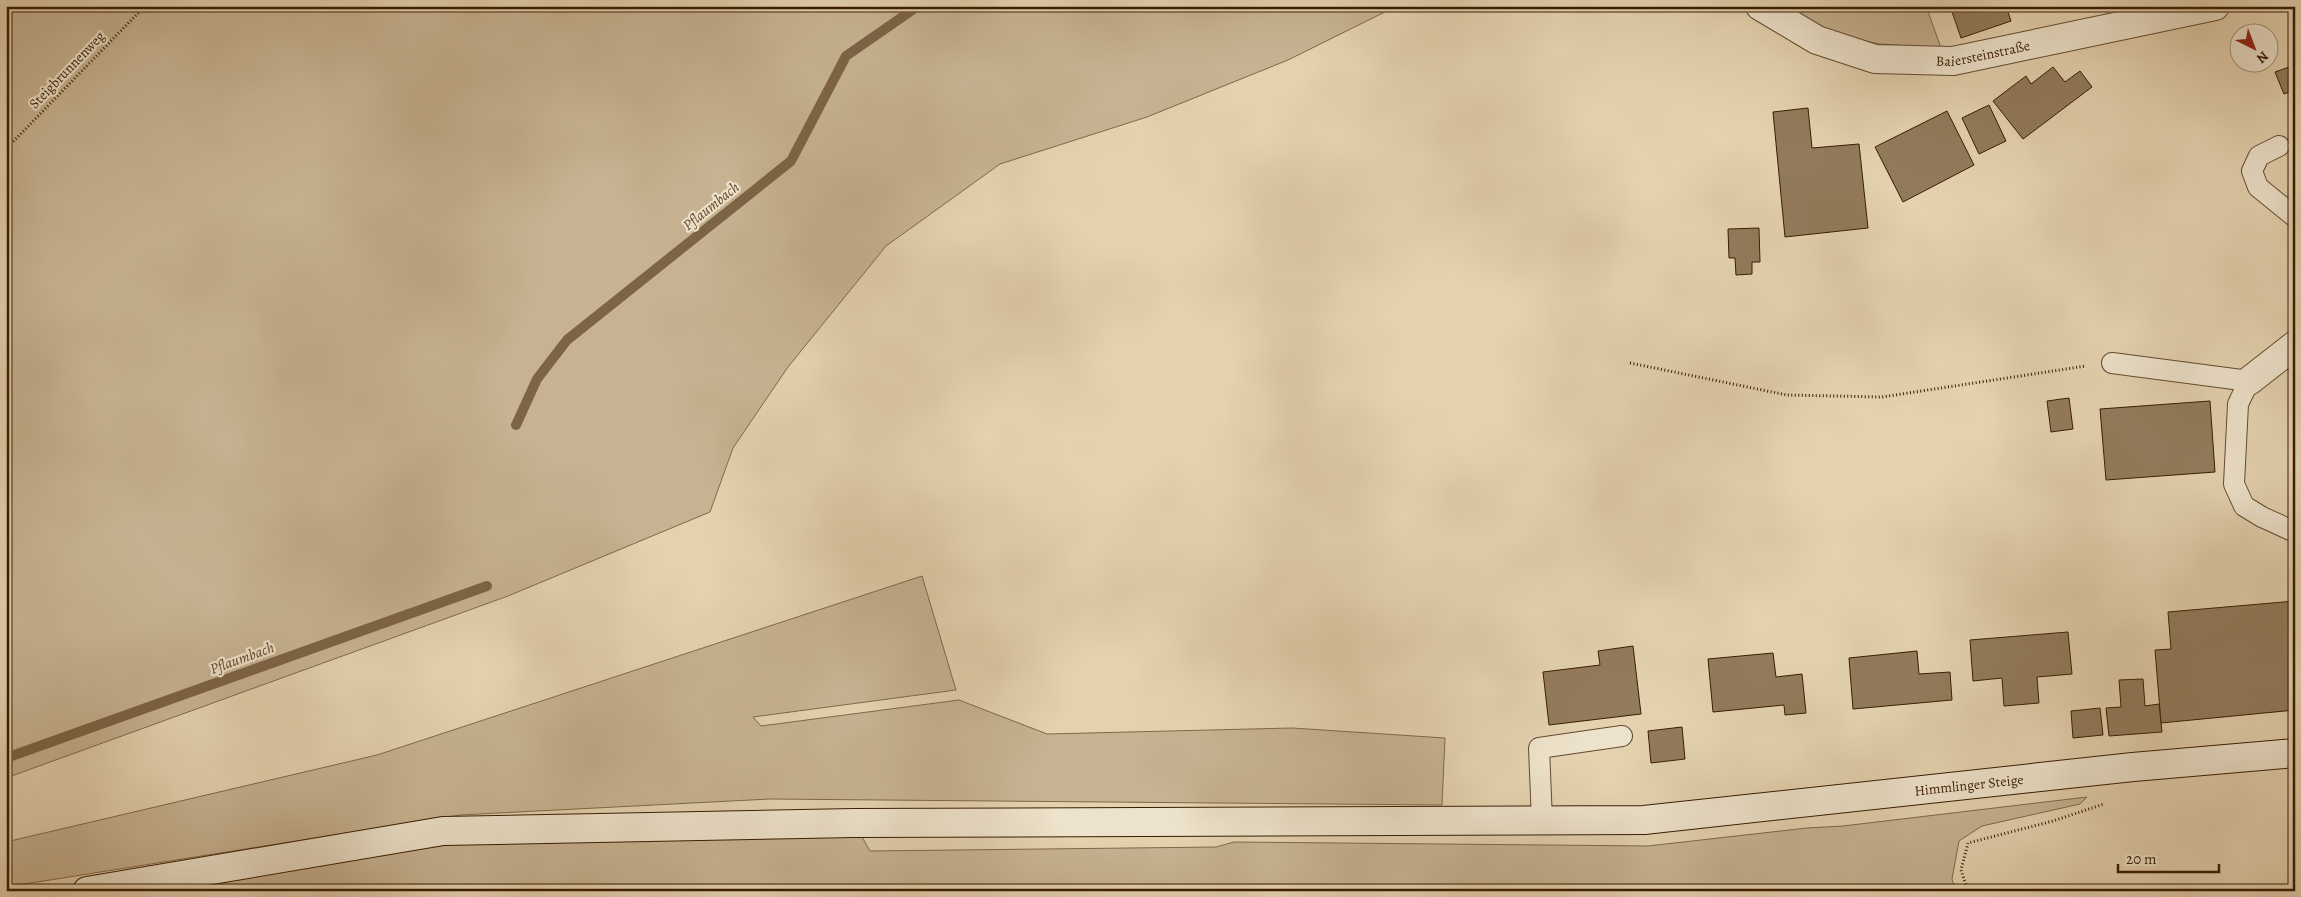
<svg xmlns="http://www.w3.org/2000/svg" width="2301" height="897" viewBox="0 0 2301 897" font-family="Alegreya,serif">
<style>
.green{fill:#c7b392;stroke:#80684a}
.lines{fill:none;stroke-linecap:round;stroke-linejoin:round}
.stream{stroke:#7d6446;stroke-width:10}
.building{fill:#927b5c;stroke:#391c02}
.service-casing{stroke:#644a2d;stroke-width:22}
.minor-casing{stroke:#644a2d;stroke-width:30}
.secondary-casing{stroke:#391c02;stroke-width:30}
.path{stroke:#391c02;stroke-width:3;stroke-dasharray:1 2.5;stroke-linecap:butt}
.service{stroke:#ede2cb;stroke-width:20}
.minor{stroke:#ede2cb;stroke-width:28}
.secondary{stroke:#ede2cb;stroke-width:28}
.labels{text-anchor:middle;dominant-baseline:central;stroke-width:4.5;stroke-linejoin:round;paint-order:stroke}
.street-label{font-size:14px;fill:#391c02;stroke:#ede2cb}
.water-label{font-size:15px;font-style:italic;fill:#61462a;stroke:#ede2cb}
</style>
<rect width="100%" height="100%" fill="#e4d2af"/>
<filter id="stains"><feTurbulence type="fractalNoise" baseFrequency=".004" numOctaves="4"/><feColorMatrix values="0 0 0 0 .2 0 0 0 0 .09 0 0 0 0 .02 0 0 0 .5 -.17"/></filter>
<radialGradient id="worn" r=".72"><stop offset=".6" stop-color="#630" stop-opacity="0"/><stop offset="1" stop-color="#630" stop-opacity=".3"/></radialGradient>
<g class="green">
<path d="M6,6H1397L1288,60L1147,117L1000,164L886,246L788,367L733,448L710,512L508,596L6,778Z"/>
<path d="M1786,6H1926L1941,48L1880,44L1828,33Z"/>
<path d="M922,576L956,690L753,717L761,726L959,700L1047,734L1292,728L1445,738L1442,805L770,799L460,815L6,887V842L377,755Z"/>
<path d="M2087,797L2080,804L1982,826L1959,841L1952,879L1956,891H87L443,831L854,823L870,851L1216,847L1234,842L1648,846L1807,828L1843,826Z"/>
</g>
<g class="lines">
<g class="stream">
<path d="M516,425L537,379L567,340L791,161L846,56L918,6"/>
<path d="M6,758L487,586"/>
</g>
</g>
<g class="building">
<path d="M1950,6H2006L2011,21L1961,38Z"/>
<path d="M2295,65V90L2284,94L2275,72Z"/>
<path d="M2053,67L2065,82L2080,71L2092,87L2023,139L1993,101L2026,76L2031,84Z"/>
<path d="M1989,105L2006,141L1979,154L1962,118Z"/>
<path d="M1808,108L1812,148L1859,144L1868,228L1785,237L1773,112Z"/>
<path d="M1947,111L1974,165L1903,202L1875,147Z"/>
<path d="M1759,228L1760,262H1752V274L1736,275L1735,258H1729L1728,229Z"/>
<path d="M2069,398L2073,429L2051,432L2047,401Z"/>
<path d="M2210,401L2215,472L2106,480L2100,409Z"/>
<path d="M2295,601V710L2161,723L2155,650L2171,649L2168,612Z"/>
<path d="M2068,632L2072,674L2037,677L2039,703L2004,706L2002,678L1973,681L1970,640Z"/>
<path d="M1633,646L1641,714L1549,725L1543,672L1600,665L1598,651Z"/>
<path d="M1917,651L1919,674L1950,672L1952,700L1853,709L1849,658Z"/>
<path d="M1773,653L1776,677L1802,674L1806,713L1785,715L1784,705L1713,712L1708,659Z"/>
<path d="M2143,679L2145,706L2159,704L2162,732L2109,736L2106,708L2121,707L2119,680Z"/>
<path d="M2100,708L2103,735L2073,738L2071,711Z"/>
<path d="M1682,727L1685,759L1651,763L1648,731Z"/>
</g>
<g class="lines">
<g class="service-casing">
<g id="service">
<path d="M2279,146L2259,156L2252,171L2258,187L2295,217"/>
<path d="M2112,363L2249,381L2238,404L2234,484L2244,506L2262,517L2295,532"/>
<path d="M1542,821L1539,748L1622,736"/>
</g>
</g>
<g class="minor-casing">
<g id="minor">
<path id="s1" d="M1760,6L1817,40L1875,59L1953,61L2215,6"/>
<path d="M2249,381L2295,345"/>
</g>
</g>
<g class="secondary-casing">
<g id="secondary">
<path id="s2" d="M87,891L443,831L854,823L1644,820L2133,767L2295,753"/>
</g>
</g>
<g class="path">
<path d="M6,149L145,6"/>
<path d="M1630,363L1787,395L1882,397L2086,366"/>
<path d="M1968,891L1961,870L1968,843L2053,821L2104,804"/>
</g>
<use href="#service" class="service"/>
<use href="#minor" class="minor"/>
<use href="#secondary" class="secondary"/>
</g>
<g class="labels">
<g class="street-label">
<text stroke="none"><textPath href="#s1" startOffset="236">Baiersteinstraße</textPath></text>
<text transform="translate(67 70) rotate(-46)">Steigbrunnenweg</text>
<text stroke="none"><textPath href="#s2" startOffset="1889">Himmlinger Steige</textPath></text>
</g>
<g class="water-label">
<text transform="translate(711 206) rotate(-39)">Pflaumbach</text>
<text transform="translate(242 658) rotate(-20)">Pflaumbach</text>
</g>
</g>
<rect width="2301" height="897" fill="none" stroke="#e4d2af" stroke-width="25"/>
<rect x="8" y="8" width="2286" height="882" fill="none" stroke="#391c02" stroke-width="2.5"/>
<rect x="12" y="12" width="2276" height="872" fill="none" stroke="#391c02"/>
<g transform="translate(2254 48) rotate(138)"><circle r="24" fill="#ede2cb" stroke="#a5937b"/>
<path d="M0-4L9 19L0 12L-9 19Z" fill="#8f2418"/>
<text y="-8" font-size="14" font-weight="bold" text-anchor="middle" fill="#391c02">N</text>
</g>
<path d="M2118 864v8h101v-8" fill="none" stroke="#391c02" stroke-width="2.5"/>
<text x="2126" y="864" font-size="15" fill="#391c02" stroke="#ede2cb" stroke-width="4" paint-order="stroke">20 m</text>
<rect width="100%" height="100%" filter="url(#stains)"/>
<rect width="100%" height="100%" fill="url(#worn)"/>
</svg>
